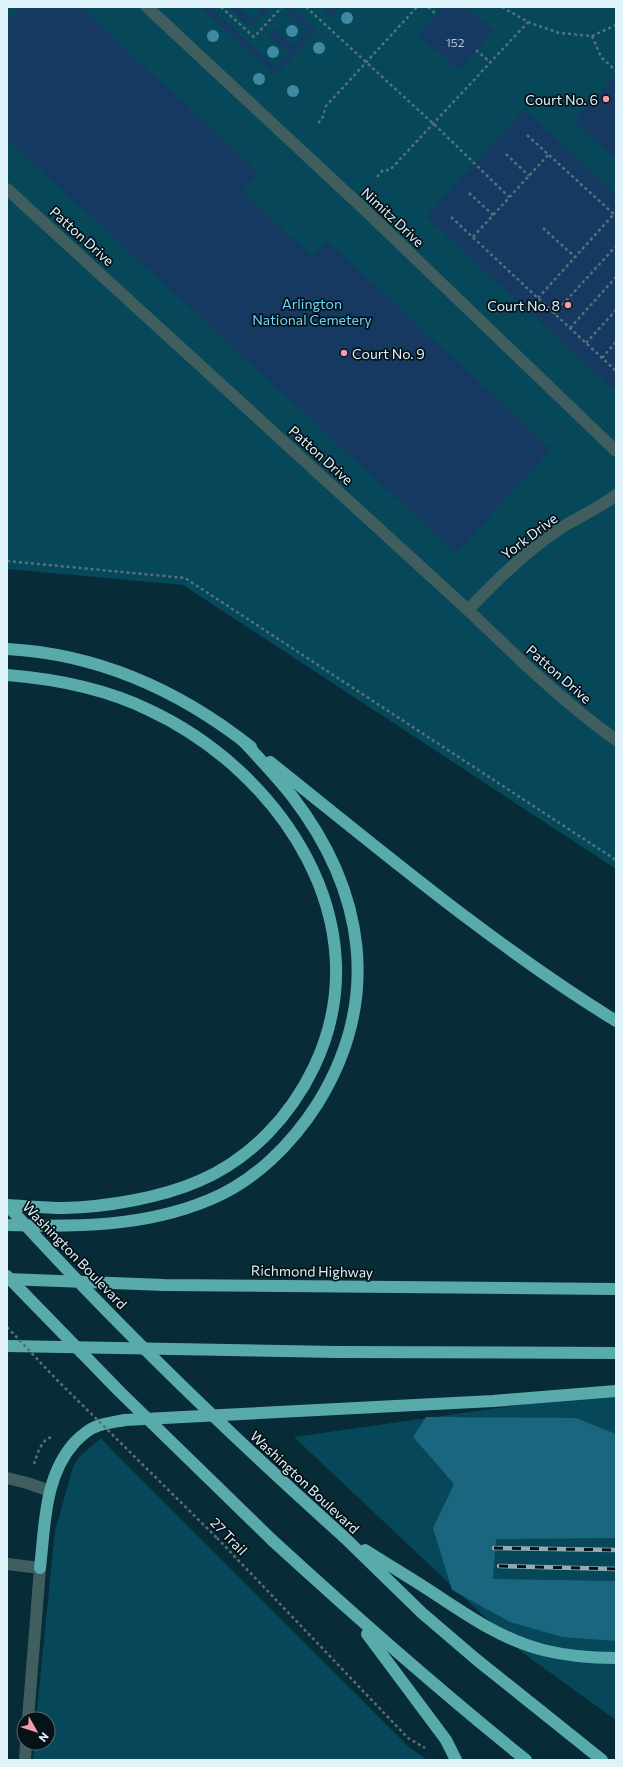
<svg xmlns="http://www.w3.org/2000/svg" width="623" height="1767" viewBox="0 0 623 1767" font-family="Commissioner,sans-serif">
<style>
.green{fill:#06475a}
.forest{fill:#19667e}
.building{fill:#153960}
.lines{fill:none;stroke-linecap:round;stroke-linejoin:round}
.path{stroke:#54717c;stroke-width:2.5;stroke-dasharray:3 3;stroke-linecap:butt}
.service{stroke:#405e5e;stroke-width:12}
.tertiary{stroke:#405e5e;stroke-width:12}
.motorway{stroke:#59abab;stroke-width:12}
.rail-casing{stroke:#93acb5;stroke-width:4.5}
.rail{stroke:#051217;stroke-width:3;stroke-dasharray:9;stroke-linecap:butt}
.path-bridge{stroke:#54717c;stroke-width:2.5;stroke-dasharray:3 3;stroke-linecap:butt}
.motorway-bridge{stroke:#59abab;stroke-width:12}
.tree{fill:#3f89a3}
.poi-dot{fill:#f39aac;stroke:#051217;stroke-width:1.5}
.labels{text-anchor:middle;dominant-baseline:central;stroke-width:3.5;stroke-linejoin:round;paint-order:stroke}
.number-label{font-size:12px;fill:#acc4d4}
.poi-label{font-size:14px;fill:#dff2fa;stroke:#051217;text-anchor:end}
.street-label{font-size:14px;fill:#dff2fa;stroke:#051217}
.park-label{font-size:14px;fill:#6dd6fc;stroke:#051217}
</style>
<rect width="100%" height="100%" fill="#072b37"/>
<g class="green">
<path d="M7,7H616V869L183,585L7,569Z"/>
<path d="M616,1391V1720L523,1653L294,1437Z"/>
<path d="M101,1438L108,1446L409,1747L427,1760H33L34,1743H48V1719H36L55,1531L73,1467L79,1457Z"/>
</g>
<path class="forest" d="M426,1417L576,1418L616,1434V1538L496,1539L493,1579L616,1581V1641L562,1637L510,1622L452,1590L433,1528L454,1484L413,1437Z"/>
<g class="building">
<path d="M21,7H80L259,173L241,191L313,257L327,241L551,449L456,553L7,139V22Z"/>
<path d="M200,7H209L275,67L289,53L268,34L274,28L294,47L308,31L288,13L292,8L317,31L275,75Z"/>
<path d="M229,7H237L252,20L264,7H271L255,23L251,25L247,24Z"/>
<path d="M321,7H339L331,16Z"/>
<path d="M443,7H468L494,31L458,70L418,34Z"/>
<path d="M616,76V160L574,121Z"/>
<path d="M524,110L616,194V392L426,217Z"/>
</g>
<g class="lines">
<g class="path">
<path d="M221,7L254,37L282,7"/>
<path d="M306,7L438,128L509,197"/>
<path d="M428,7L437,15"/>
<path d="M502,7L528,22L559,33L592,36L616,25"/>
<path d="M592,36L601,57L616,71"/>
<path d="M476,50L490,62"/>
<path d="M318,123L322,119L326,106L417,7"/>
<path d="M527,135L616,216"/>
<path d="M506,154L529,176"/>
<path d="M377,177L383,170H390L528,22"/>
<path d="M469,193L493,215"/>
<path d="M451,217L616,371"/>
<path d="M543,228L575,257"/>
<path d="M473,237L549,154"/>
<path d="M538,298L614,214"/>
<path d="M554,314L616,246"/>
<path d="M570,328L616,277"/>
<path d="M586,343L616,310"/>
<path d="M602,358L616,342"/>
<path d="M7,561L185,578L616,860"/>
<path d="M34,1464C37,1455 41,1439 52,1437"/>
<path d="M217,1538L408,1738L425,1748"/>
</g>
<g class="service">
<path d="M147,7L364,209L616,451"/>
<path d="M7,189L468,610C516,656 563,702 616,740"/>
<path d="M468,610C495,582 523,554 555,532C575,518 597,510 616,495"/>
<path d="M7,1478L27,1483L50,1491"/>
<path d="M7,1564L40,1568"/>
</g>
<g class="tertiary">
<path d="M28,1719L40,1568"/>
<path d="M25,1760L26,1743"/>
</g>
<g class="motorway">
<path d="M7,649C99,654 179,690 251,747"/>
<path d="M7,675C57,679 104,688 149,710C280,771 383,923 314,1067C290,1117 250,1159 199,1181C160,1198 106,1207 64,1208C45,1208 26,1206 7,1205"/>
<path d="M270,762C383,852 493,945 616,1021"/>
<path d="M7,1225C76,1227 144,1227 209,1200C254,1182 292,1144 318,1103C382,999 365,891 292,796C277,777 261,760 244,742"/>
<path d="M7,1279L164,1285L616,1289"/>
<path d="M7,1346L336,1352L616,1353"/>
<path d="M344,1537L422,1613L477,1660L602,1760"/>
<path d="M272,1540C355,1616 439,1690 526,1760"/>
<path d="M365,1550C390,1566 414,1580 438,1596C471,1618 504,1640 543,1650C567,1656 592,1658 616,1658"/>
<path d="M40,1568C45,1525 44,1476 75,1442C81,1436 87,1430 95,1427C104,1423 115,1422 125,1420L493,1401L616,1391"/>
<path d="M367,1634L446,1740L456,1760"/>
</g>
<g class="rail-casing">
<g id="rail">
<path d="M494,1548L616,1550"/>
<path d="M499,1566L616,1569"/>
</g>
</g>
<use href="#rail" class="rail"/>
<path class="path-bridge" d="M7,1327L57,1380L217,1538"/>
<g class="motorway-bridge">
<path d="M7,1205C113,1322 227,1432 344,1537"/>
<path d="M7,1276L120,1392L272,1540"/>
</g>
</g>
<g class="tree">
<circle cx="347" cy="18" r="6"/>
<circle cx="292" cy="31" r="6"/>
<circle cx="213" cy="36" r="6"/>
<circle cx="319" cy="48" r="6"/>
<circle cx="273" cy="52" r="6"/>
<circle cx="259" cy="79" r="6"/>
<circle cx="293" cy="91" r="6"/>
</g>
<g class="poi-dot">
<circle cx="606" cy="99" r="4"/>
<circle cx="568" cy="305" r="4"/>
<circle cx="344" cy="353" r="4"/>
</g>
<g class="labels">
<g class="number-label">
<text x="455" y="42">152</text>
</g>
<g class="poi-label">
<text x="598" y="99">Court No. 6</text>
<text x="560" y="305">Court No. 8</text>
<text x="352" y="353" text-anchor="start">Court No. 9</text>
</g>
<g class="street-label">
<text transform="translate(393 217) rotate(43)">Nimitz Drive</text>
<text transform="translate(82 236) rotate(42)">Patton Drive</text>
<text transform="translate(321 455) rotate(42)">Patton Drive</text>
<text transform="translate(529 536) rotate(-37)">York Drive</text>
<text transform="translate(559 674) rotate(41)">Patton Drive</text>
<text transform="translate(75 1255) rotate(46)">Washington Boulevard</text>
<text transform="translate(312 1271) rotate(1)">Richmond Highway</text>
<text transform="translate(305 1482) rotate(43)">Washington Boulevard</text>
<text transform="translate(229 1536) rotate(46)">27 Trail</text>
</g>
<g class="park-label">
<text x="312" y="303">Arlington<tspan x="312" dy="16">National Cemetery</tspan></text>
</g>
</g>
<rect width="623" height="1767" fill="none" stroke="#dff2fa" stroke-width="16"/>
<g transform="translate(36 1731) rotate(129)"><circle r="19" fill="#051217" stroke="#5c6c72"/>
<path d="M0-3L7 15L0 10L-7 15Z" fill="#f39aac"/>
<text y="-6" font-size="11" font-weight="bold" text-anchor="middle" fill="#dff2fa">N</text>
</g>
</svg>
